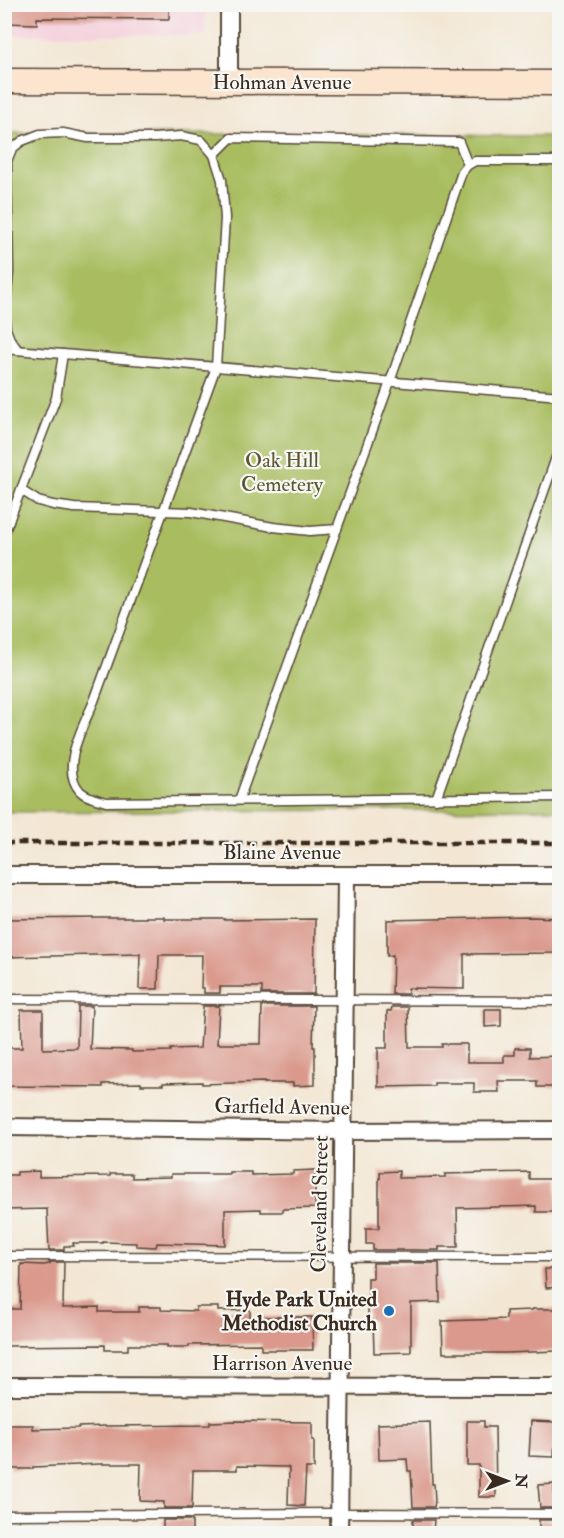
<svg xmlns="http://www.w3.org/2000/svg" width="564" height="1538" viewBox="0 0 564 1538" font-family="'IM FELL Double Pica',serif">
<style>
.built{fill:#f5cfdb}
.green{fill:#a9bd61;stroke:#727440;stroke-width:1.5}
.building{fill:#da998c}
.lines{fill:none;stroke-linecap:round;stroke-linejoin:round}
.service-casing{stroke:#574639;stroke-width:11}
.minor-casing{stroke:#574639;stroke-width:20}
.secondary-casing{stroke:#574639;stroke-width:27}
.service{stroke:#fff;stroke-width:8}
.minor{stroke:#fff;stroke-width:16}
.secondary{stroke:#fce5cf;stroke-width:24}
.rail{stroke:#3b2a1e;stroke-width:4.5;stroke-dasharray:9 4.5;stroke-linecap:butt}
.poi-dot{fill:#1f6fb2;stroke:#f6f6f2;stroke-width:2}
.labels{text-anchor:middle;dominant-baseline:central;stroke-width:4.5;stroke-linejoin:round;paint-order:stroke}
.street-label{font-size:21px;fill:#3b2a1e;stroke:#f6f6f2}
.park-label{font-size:21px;fill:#5c5632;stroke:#f6f6f2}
.poi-label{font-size:21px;font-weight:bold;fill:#3b2a1e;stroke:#f6f6f2;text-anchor:end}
</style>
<rect width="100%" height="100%" fill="#f6f6f2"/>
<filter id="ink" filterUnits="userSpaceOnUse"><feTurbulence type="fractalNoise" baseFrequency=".0167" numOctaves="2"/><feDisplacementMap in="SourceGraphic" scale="12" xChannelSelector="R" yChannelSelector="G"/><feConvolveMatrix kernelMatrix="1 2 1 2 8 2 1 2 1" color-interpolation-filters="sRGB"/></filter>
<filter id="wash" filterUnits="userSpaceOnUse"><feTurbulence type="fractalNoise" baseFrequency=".008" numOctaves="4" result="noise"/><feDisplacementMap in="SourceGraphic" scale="24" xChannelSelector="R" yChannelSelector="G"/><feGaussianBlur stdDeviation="1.35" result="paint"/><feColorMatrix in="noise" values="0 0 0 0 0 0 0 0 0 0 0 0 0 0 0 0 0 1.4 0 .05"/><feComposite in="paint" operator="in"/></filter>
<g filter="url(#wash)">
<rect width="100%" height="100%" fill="#f3e7d4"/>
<path class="built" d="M4,5H205V35H5Z"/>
<path class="green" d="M4,133L559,136V809L5,812Z"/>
<g id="blocks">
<g class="building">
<path d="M4,4H169V19L37,18V24L4,23Z"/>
<path d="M145,917H164V919H225V920L315,919L314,994H262V987H220V993H204V988H201L202,955H159L158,989H139L140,954L4,957V919L103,918H145Z"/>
<path d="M530,917L560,918V953L464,954V989L408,988V994H392L393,955L387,956V920Z"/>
<path d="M78,1006H92L90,1049L132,1050V1052L171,1051V1049L200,1048L203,1006H219L217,1044H261L262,1006H314L313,1047H315V1085L293,1086V1083H264V1082L202,1084V1082L163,1083V1085H141V1083L103,1084V1087L4,1086V1048H22L21,1010H43V1049L77,1048Z"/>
<path d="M392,1007H408L409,1047H442V1044H467V1062H504V1055H515V1048H530V1057L558,1056L559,1087H537V1081H498L499,1092H474V1083H434V1086L378,1087V1048H387V1011H391Z"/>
<path d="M485,1009H501V1026L485,1027Z"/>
<path d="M315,1170V1208L283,1209V1212H261V1209L225,1210V1245L157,1243L156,1247L136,1246V1243L103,1242V1243H73L74,1246H64V1250H49L47,1209L4,1210V1175H17V1172L39,1171V1177L110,1176V1174H132V1178L171,1177V1174H229V1172H251V1175L293,1174V1171Z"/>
<path d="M399,1171V1178L445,1177V1174L529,1172V1179H558V1212H536V1206L457,1208L458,1247H439V1250H373V1244H366V1228H379V1178H380V1172Z"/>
<path d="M49,1262H64L63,1308L99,1307V1312H139V1307H161V1310L196,1311V1307H218V1311L250,1310V1317H312L313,1350H261V1344L189,1345V1347H167V1345H128V1350H105V1345L4,1346V1309H20L21,1264L44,1265L50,1264Z"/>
<path d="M373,1263H439L440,1302L411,1303V1352L374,1353L373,1320H368V1278H373Z"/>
<path d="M545,1269H560V1287L546,1288Z"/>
<path d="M532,1309H557V1351L506,1353H443L442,1321L506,1319V1311L532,1310Z"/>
<path d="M236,1421L312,1422V1440H314V1468H306L304,1506L288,1505L289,1468L287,1467L237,1466V1470H193L192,1508H164V1502L140,1501L141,1464H100L33,1467V1469H10V1465H4V1427H10V1425H33V1429L78,1428V1427L107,1426L210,1425V1422Z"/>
<path d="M467,1421H484V1427H495L496,1497H479V1465H467Z"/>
<path d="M531,1421L556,1422L554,1457L529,1456Z"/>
<path d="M430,1422L432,1484H434L435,1501L434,1507H413L411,1471H408L407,1459L379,1460L378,1424Z"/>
<path d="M554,1484L555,1508H540L538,1485Z"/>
<rect x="163" y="1520" width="29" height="13"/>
<path d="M413,1520H434L433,1533H413Z"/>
<rect x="539" y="1520" width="16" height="13"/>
</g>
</g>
</g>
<g filter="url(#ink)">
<use href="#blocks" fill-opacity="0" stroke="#574639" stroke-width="1.5"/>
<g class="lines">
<g class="service-casing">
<g id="service">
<path d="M214,155L231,138L459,142L468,165"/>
<path d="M4,349L560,396"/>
<path d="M18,350L10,339L6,329L5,317L9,272L7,161L12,149L22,141L40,134L63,133L88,138H155L181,136L201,140L214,155L222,180L225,218L216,367L94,701C84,725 59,768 80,791C87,798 97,799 106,802L560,797"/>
<path d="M21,490L38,501L53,505L74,508L191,512L273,527L310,531L337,529"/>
<path d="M4,534L56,398L63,354"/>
<path d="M436,799L560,446"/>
<path d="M239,800L390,382L462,172L468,165L475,161H560"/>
<path d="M4,999L560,1001"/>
<path d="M4,1256L560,1257"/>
<path d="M4,1515L340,1513L560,1514"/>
</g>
</g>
<g class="minor-casing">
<g id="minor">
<path d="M229,82V4"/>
<path d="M4,875H560"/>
<path d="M4,1127L343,1131L560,1130"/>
<path d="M4,1386L560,1387"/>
<path d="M339,1534L346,875"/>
</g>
</g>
<g class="secondary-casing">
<path id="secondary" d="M4,81L560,83"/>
</g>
<use href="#service" class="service"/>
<use href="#minor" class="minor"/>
<use href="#secondary" class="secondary"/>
<path class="rail" d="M4,843H560"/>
</g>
</g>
<circle class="poi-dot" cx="389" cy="1311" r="6"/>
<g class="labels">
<g class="street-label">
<text x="282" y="82">Hohman Avenue</text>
<text x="282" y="852">Blaine Avenue</text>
<text transform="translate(282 1107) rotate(1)">Garfield Avenue</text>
<text transform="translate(320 1204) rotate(-89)">Cleveland Street</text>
<text x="282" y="1363">Harrison Avenue</text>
</g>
<g class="park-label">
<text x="282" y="460">Oak Hill<tspan x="282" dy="24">Cemetery</tspan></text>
</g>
<g class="poi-label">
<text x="377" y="1299">Hyde Park United<tspan x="377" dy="24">Methodist Church</tspan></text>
</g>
</g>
<rect width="564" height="1538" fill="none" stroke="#f6f6f2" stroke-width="24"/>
<g transform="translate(507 1481) rotate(90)" stroke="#f6f6f2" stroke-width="4.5" paint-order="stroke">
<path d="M0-4.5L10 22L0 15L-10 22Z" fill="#3b2a1e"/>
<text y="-9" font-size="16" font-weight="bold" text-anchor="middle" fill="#3b2a1e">N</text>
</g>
</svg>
